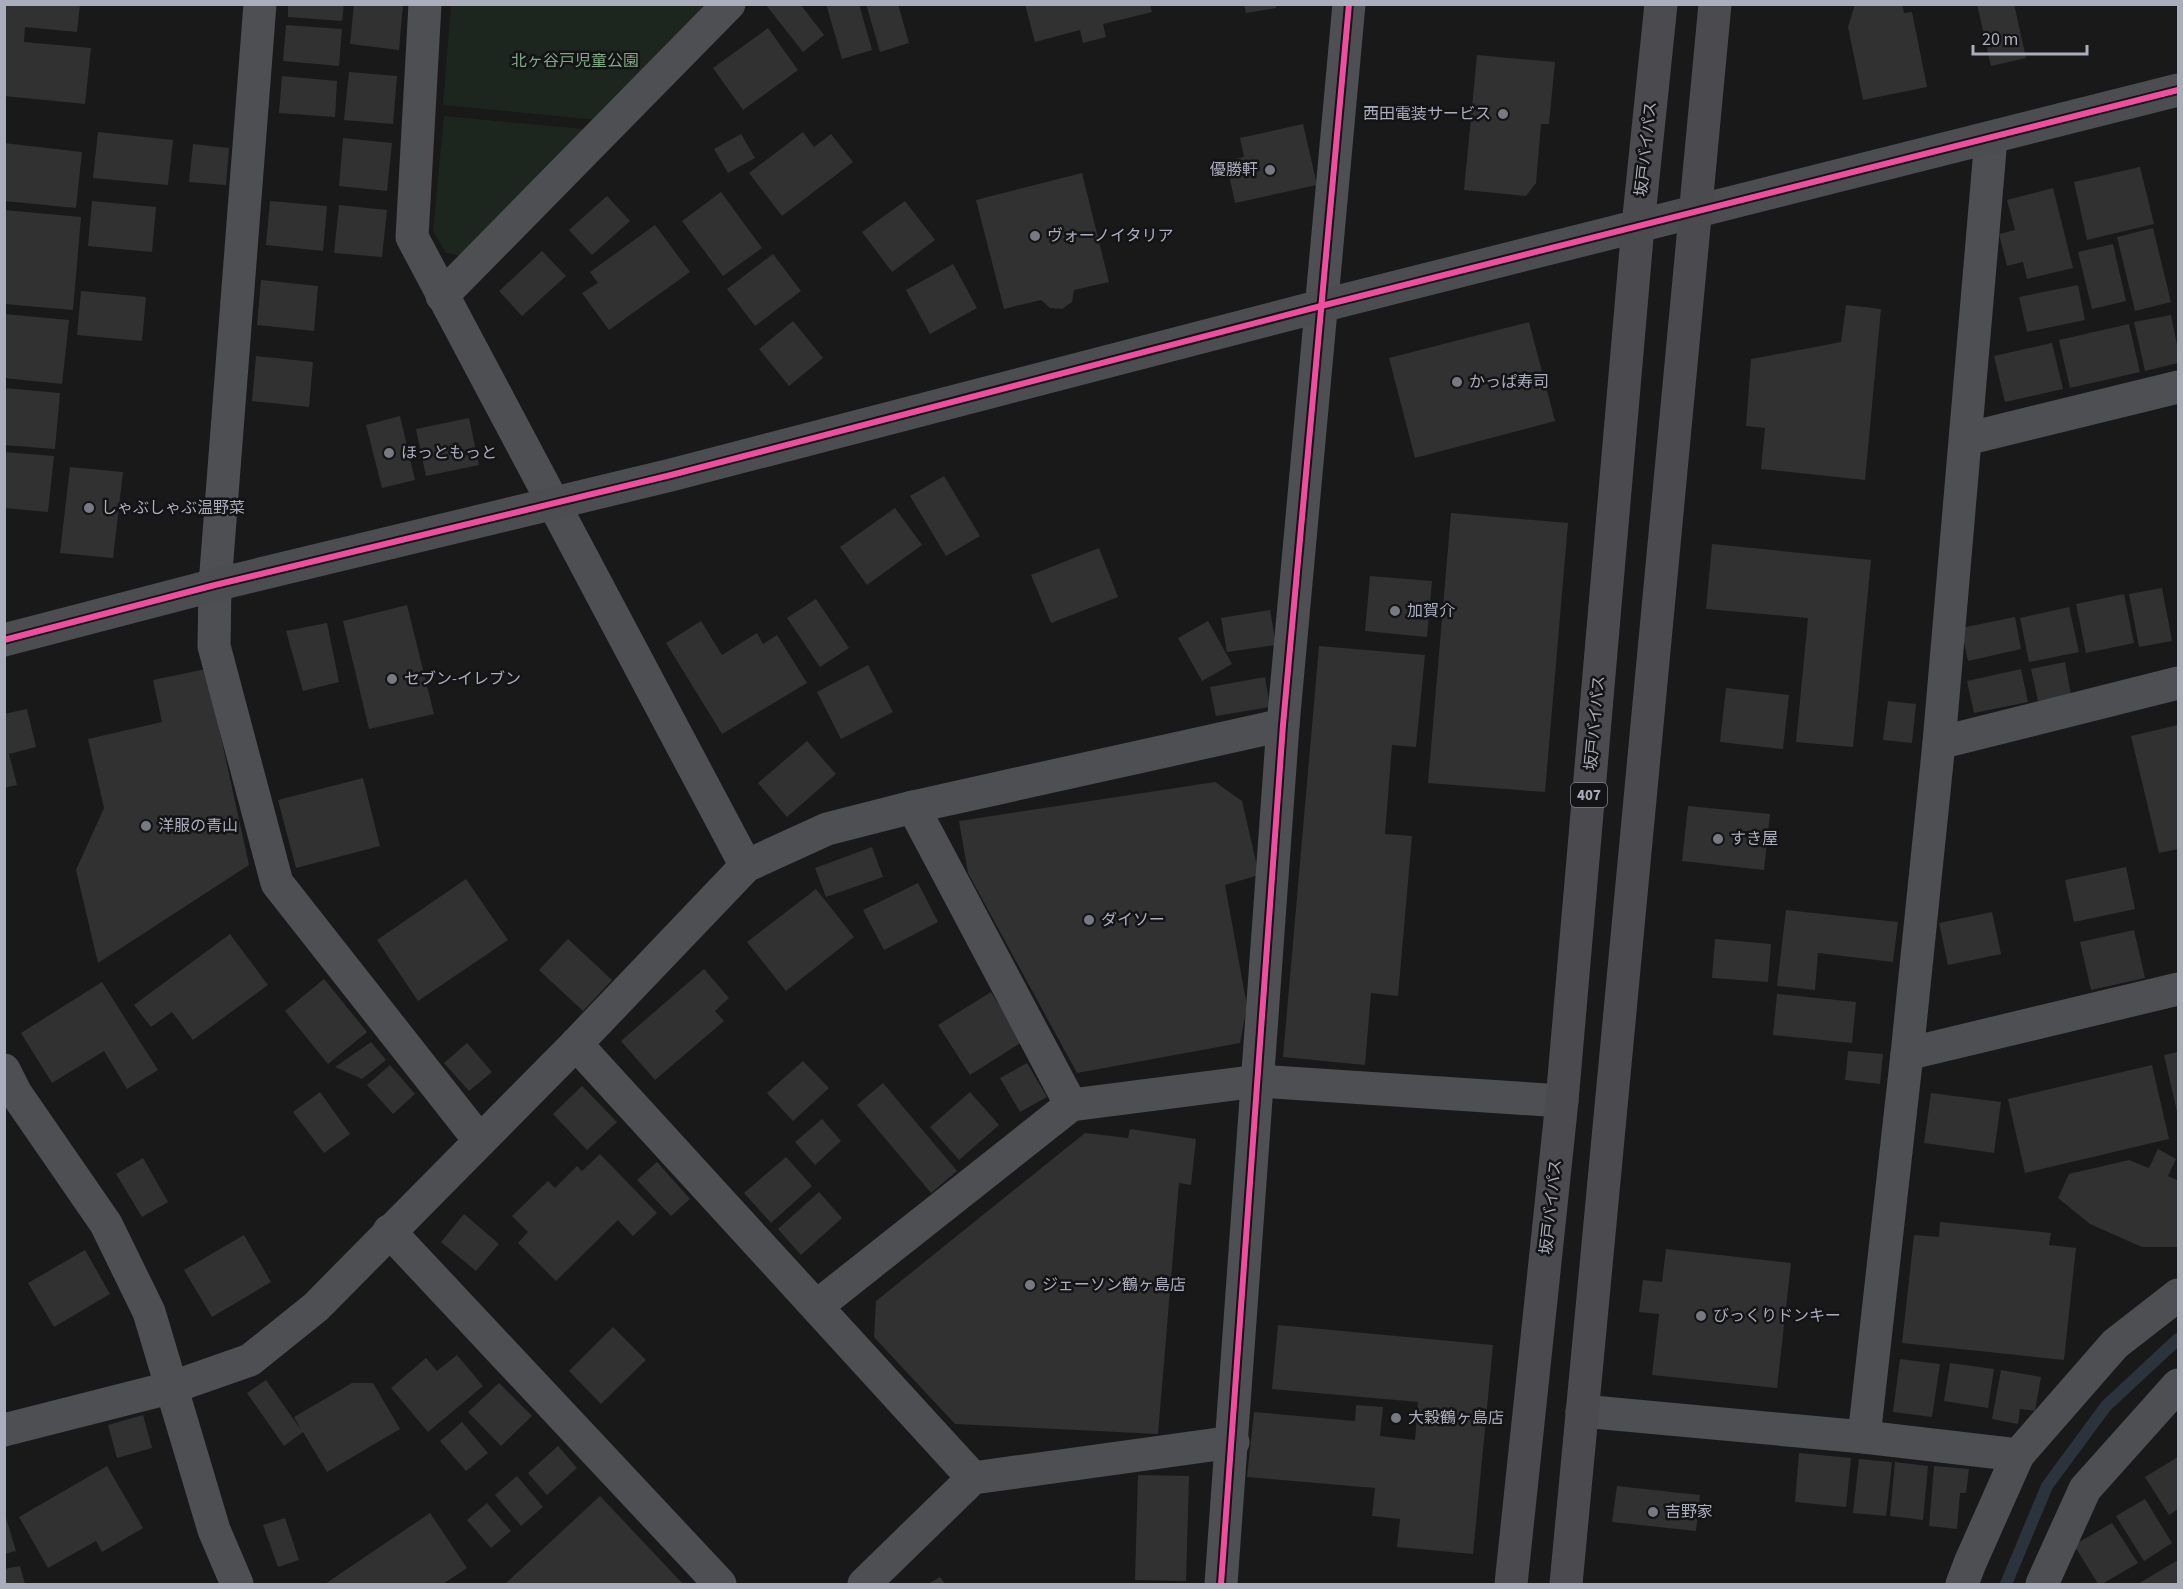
<svg xmlns="http://www.w3.org/2000/svg" width="2183" height="1589" viewBox="0 0 2183 1589" font-family="'Source Sans 3','Noto Sans JP',sans-serif">
<style>
.green{fill:#1d251f}
.lines{fill:none;stroke-linecap:round;stroke-linejoin:round}
.stream{stroke:#2b343d;stroke-width:12}
.building{fill:#313132}
.street{stroke:#4d4f53;stroke-width:33}
.secondary{stroke:#4c4d51;stroke-width:33}
.highway{stroke:#4b4b4f;stroke-width:33}
.cycleway-casing{stroke:#141316;stroke-width:10}
.cycleway{stroke:#ef4d9e;stroke-width:6}
.poi-dot{fill:#777a83;stroke:#141316;stroke-width:2}
.labels{text-anchor:middle;dominant-baseline:central;stroke-width:5;stroke-linejoin:round;paint-order:stroke}
.shield{fill:#141316;stroke:#7d808a;stroke-width:1.5}
.shield-label{font-size:15px;font-weight:bold;fill:#aaaebc}
.park-label{font-size:16px;fill:#7fa984;stroke:#141316}
.poi-label{font-size:16px;fill:#aaaebc;stroke:#141316;text-anchor:start}
.street-label{font-size:16px;fill:#aaaebc;stroke:#141316}
</style>
<rect width="100%" height="100%" fill="#19191a"/>
<g class="green">
<path d="M451,5H705L599,120L443,105Z"/>
<path d="M444,116L593,130L463,256L446,253L433,231Z"/>
</g>
<g class="lines">
<path class="stream" d="M2006,1584L2047,1486L2106,1406L2178,1339"/>
</g>
<g class="building">
<path d="M4,4H80L77,32L25,27L24,42L91,48L85,104L4,96Z"/>
<path d="M288,4H344L342,21L288,17Z"/>
<path d="M354,4H403L399,50L350,44Z"/>
<path d="M768,4H800L824,35L803,52L766,5Z"/>
<path d="M826,4H859L872,50L842,59Z"/>
<path d="M866,4H898L909,43L880,52Z"/>
<path d="M1025,4H1150L1152,12L1103,24L1106,37L1083,43L1080,30L1035,42Z"/>
<path d="M1244,4H1276V8L1246,13Z"/>
<path d="M1855,4H1902L1904,13L1912,12L1927,87L1863,100L1848,27Z"/>
<path d="M1977,4H2014L2026,58L1991,66Z"/>
<path d="M286,25L342,29L339,66L283,61Z"/>
<path d="M768,28L798,70L743,110L713,68Z"/>
<path d="M1477,55L1555,62L1549,124H1541L1536,183L1526,196L1464,190Z"/>
<path d="M349,72L397,76L393,124L344,120Z"/>
<path d="M282,76L337,81L335,117L279,113Z"/>
<path d="M1303,124L1317,185L1235,203L1226,161L1244,157L1240,138Z"/>
<path d="M98,132L173,140L168,185L93,178Z"/>
<path d="M803,132L814,147L831,134L853,162L782,216L749,173Z"/>
<path d="M741,134L755,158L728,173L714,149Z"/>
<path d="M343,138L392,143L387,191L339,186Z"/>
<path d="M4,143L82,152L76,208L4,201Z"/>
<path d="M193,144L229,148L226,185L189,182Z"/>
<path d="M2140,167L2154,224L2087,240L2074,182Z"/>
<path d="M1082,173L1109,282L1074,290L1072,302L1062,309L1050,308L1041,300L1004,309L976,200Z"/>
<path d="M2053,188L2073,268L2027,279L2023,262L2007,266L1999,234L2015,230L2007,200Z"/>
<path d="M721,192L762,248L723,276L682,221Z"/>
<path d="M607,196L630,221L592,255L569,230Z"/>
<path d="M92,201L156,207L152,252L88,246Z"/>
<path d="M270,201L327,206L323,251L266,245Z"/>
<path d="M905,201L935,240L892,272L862,232Z"/>
<path d="M339,205L387,210L382,257L334,253Z"/>
<path d="M4,210L81,217L73,310L4,304Z"/>
<path d="M655,225L690,272L609,330L582,293L598,283L590,272Z"/>
<path d="M2153,228L2171,302L2135,311L2117,237Z"/>
<path d="M2113,244L2126,301L2092,309L2078,252Z"/>
<path d="M542,251L566,276L522,316L499,291Z"/>
<path d="M773,254L801,291L755,326L727,289Z"/>
<path d="M953,264L977,308L930,334L906,290Z"/>
<path d="M261,280L318,286L314,331L257,325Z"/>
<path d="M2078,285L2085,320L2027,332L2019,297Z"/>
<path d="M81,291L146,297L142,341L77,335Z"/>
<path d="M1846,305L1881,309L1865,480L1761,469L1765,428L1746,426L1751,359L1841,342Z"/>
<path d="M4,314L69,320L62,384L4,378Z"/>
<path d="M2171,315L2178,350V363L2145,371L2134,322Z"/>
<path d="M793,321L823,358L789,386L759,349Z"/>
<path d="M1529,322L1555,421L1415,458L1389,358Z"/>
<path d="M2129,324L2140,372L2070,388L2059,340Z"/>
<path d="M2052,343L2063,389L2005,402L1994,356Z"/>
<path d="M256,356L313,362L309,407L252,401Z"/>
<path d="M4,388L60,393L55,449L4,445Z"/>
<path d="M400,416L415,480L382,488L366,425Z"/>
<path d="M469,418L479,465L426,476L416,429Z"/>
<path d="M4,452L54,456L48,512L4,508Z"/>
<path d="M70,467L123,472L113,558L60,553Z"/>
<path d="M944,476L980,536L946,556L910,496Z"/>
<path d="M895,508L922,545L867,585L840,547Z"/>
<path d="M1451,513L1568,523L1545,792L1428,783Z"/>
<path d="M1712,544L1871,560L1853,747L1796,742L1808,618L1706,609Z"/>
<path d="M1099,548L1118,597L1051,623L1031,575Z"/>
<path d="M1370,576L1432,581L1427,637L1365,631Z"/>
<path d="M2162,588L2172,641L2139,647L2129,594Z"/>
<path d="M2124,594L2134,643L2086,653L2076,604Z"/>
<path d="M816,599L849,648L820,667L787,618Z"/>
<path d="M407,605L434,714L369,729L343,621Z"/>
<path d="M2069,607L2079,652L2029,662L2020,618Z"/>
<path d="M1270,610L1276,645L1227,652L1221,618Z"/>
<path d="M2015,617L2021,649L1968,661L1961,628Z"/>
<path d="M701,621L722,655L757,633L763,644L777,635L807,683L722,734L666,643Z"/>
<path d="M1208,621L1232,664L1202,681L1178,638Z"/>
<path d="M327,623L339,682L303,691L286,631Z"/>
<path d="M1319,646L1425,655L1416,747L1392,745L1385,834L1412,836L1398,996L1371,993L1365,1065L1283,1057Z"/>
<path d="M2065,662L2071,695L2038,701L2031,669Z"/>
<path d="M868,665L893,712L841,739L817,692Z"/>
<path d="M206,669L249,865L98,963L76,870L104,808L88,739L162,722L153,680Z"/>
<path d="M2021,669L2028,702L1974,713L1967,681Z"/>
<path d="M1265,677L1270,707L1216,716L1210,687Z"/>
<path d="M1726,688L1789,695L1783,749L1720,742Z"/>
<path d="M1888,701L1916,704L1912,743L1883,740Z"/>
<path d="M27,709L36,747L9,754L17,785L4,788V714Z"/>
<path d="M2178,725V849L2159,853L2131,736Z"/>
<path d="M807,741L836,774L787,817L758,783Z"/>
<path d="M363,778L380,846L296,868L278,800Z"/>
<path d="M1215,782L1242,801L1259,875L1225,885L1247,1006L1240,1043L1077,1073L968,873L959,821Z"/>
<path d="M1688,806L1770,814L1764,870L1682,861Z"/>
<path d="M872,847L883,877L826,897L815,868Z"/>
<path d="M2126,867L2135,909L2074,922L2065,880Z"/>
<path d="M466,879L508,940L418,1001L377,940Z"/>
<path d="M918,883L938,922L884,950L863,910Z"/>
<path d="M816,889L854,937L786,991L747,942Z"/>
<path d="M1786,910L1898,922L1893,962L1818,953L1815,990L1777,986Z"/>
<path d="M1992,912L2001,954L1948,965L1939,923Z"/>
<path d="M2134,930L2145,978L2091,990L2080,942Z"/>
<path d="M230,934L268,985L193,1040L172,1012L151,1027L134,1005Z"/>
<path d="M568,939L612,980L583,1011L539,970Z"/>
<path d="M1715,939L1771,944L1768,982L1712,978Z"/>
<path d="M704,969L729,998L715,1011L724,1021L655,1080L621,1041Z"/>
<path d="M324,979L367,1032L328,1064L285,1011Z"/>
<path d="M102,982L158,1070L127,1089L104,1051L52,1083L21,1033Z"/>
<path d="M991,992L1022,1042L970,1075L938,1025Z"/>
<path d="M1777,994L1856,1002L1852,1043L1773,1035Z"/>
<path d="M371,1042L386,1060L362,1079L335,1067Z"/>
<path d="M467,1043L492,1072L469,1091L444,1063Z"/>
<path d="M1848,1051L1883,1054L1880,1084L1845,1080Z"/>
<path d="M2178,1052V1116L2164,1055Z"/>
<path d="M803,1061L829,1088L793,1121L767,1093Z"/>
<path d="M1027,1063L1047,1097L1020,1112L1000,1078Z"/>
<path d="M390,1065L415,1094L393,1114L367,1085Z"/>
<path d="M2152,1065L2169,1139L2025,1173L2008,1099Z"/>
<path d="M883,1083L957,1171L931,1193L857,1105Z"/>
<path d="M582,1086L617,1122L587,1150L553,1114Z"/>
<path d="M320,1092L350,1134L324,1153L293,1112Z"/>
<path d="M970,1092L999,1125L959,1160L930,1127Z"/>
<path d="M1931,1093L2001,1102L1994,1153L1924,1143Z"/>
<path d="M822,1119L841,1141L815,1165L795,1142Z"/>
<path d="M1130,1129L1196,1139L1191,1185L1179,1183L1158,1434L955,1424L874,1337L876,1301L1085,1133L1128,1138Z"/>
<path d="M2158,1149L2176,1159L2168,1176L2177,1180L2178,1186V1247H2142L2090,1224L2058,1198L2069,1174L2129,1160L2149,1168Z"/>
<path d="M600,1154L657,1213L633,1236L618,1220L556,1281L518,1243L528,1232L512,1216L548,1181L555,1188L577,1166L582,1171Z"/>
<path d="M786,1157L812,1186L771,1223L744,1193Z"/>
<path d="M143,1158L168,1202L142,1217L116,1174Z"/>
<path d="M657,1162L690,1199L671,1216L637,1180Z"/>
<path d="M819,1192L842,1218L801,1255L778,1229Z"/>
<path d="M464,1214L499,1244L476,1271L441,1242Z"/>
<path d="M1940,1222L2051,1233L2049,1245L2076,1248L2064,1360L1902,1343L1914,1235L1939,1237Z"/>
<path d="M244,1235L271,1282L212,1317L184,1270Z"/>
<path d="M1666,1249L1791,1263L1777,1388L1652,1375L1659,1314L1639,1312L1643,1280L1662,1282Z"/>
<path d="M85,1250L110,1294L54,1327L28,1283Z"/>
<path d="M1278,1325L1493,1345L1473,1554L1397,1547L1400,1519L1372,1516L1375,1488L1247,1477L1254,1412L1355,1421L1356,1405L1383,1407L1380,1436L1415,1440L1418,1402L1272,1389Z"/>
<path d="M613,1327L646,1360L601,1404L569,1371Z"/>
<path d="M457,1355L483,1386L428,1432L391,1388L426,1358L437,1371Z"/>
<path d="M1900,1359L1940,1364L1932,1417L1893,1412Z"/>
<path d="M1950,1363L1994,1369L1988,1408L1944,1401Z"/>
<path d="M2001,1370L2041,1377L2035,1411L2020,1409L2018,1424L1992,1419Z"/>
<path d="M266,1380L301,1430L294,1417L352,1383H373L400,1429L327,1472L303,1432L284,1446L247,1393Z"/>
<path d="M499,1383L532,1416L501,1446L468,1412Z"/>
<path d="M143,1415L152,1448L117,1458L108,1425Z"/>
<path d="M462,1422L488,1453L466,1471L440,1441Z"/>
<path d="M558,1446L577,1468L547,1495L528,1473Z"/>
<path d="M1799,1453L1851,1458L1846,1507L1795,1502Z"/>
<path d="M2178,1457V1509L2169,1515L2145,1477Z"/>
<path d="M1859,1459L1892,1462L1886,1516L1853,1513Z"/>
<path d="M1895,1462L1928,1466L1923,1520L1890,1516Z"/>
<path d="M107,1466L143,1528L102,1552L96,1541L48,1568L19,1517Z"/>
<path d="M1934,1466L1969,1469L1966,1493H1960L1957,1529L1929,1526Z"/>
<path d="M1138,1475L1189,1476L1186,1581L1135,1580Z"/>
<path d="M517,1476L543,1507L521,1526L495,1495Z"/>
<path d="M1617,1486L1700,1495L1696,1531L1612,1522Z"/>
<path d="M600,1496L683,1584H505Z"/>
<path d="M2145,1499L2172,1543L2144,1561L2116,1516Z"/>
<path d="M487,1503L511,1531L491,1548L467,1520Z"/>
<path d="M4,1511L16,1551L4,1554Z"/>
<path d="M430,1513L467,1568L443,1584H325Z"/>
<path d="M285,1518L299,1560L278,1567L263,1525Z"/>
<path d="M2112,1523L2138,1563L2102,1584H2098L2074,1545Z"/>
<path d="M2178,1560V1584H2138Z"/>
<path d="M20,1566L25,1584H4V1569Z"/>
<path d="M940,1577L945,1584H928Z"/>
</g>
<g class="lines">
<g class="street">
<path d="M260,4L215,585L214,646L277,883L480,1141"/>
<path d="M425,4L412,237L746,866"/>
<path d="M442,296L729,4"/>
<path d="M1966,439L2178,387"/>
<path d="M1939,743L2178,683"/>
<path d="M913,807L1071,1105"/>
<path d="M576,1044L973,1478"/>
<path d="M1907,1054L2178,989"/>
<path d="M4,1070L15,1092L106,1224L149,1312L214,1530L237,1584"/>
<path d="M389,1231L720,1584"/>
<path d="M817,1306L1071,1105L1258,1081L1562,1101"/>
<path d="M1582,1411L1864,1437L2018,1455"/>
<path d="M4,1430L173,1387L250,1360L316,1307L576,1044L746,866L827,829L913,807L1283,725"/>
<path d="M1864,1437L1907,1054L1939,743L1991,138"/>
<path d="M864,1584L973,1478L1233,1442"/>
<path d="M1221,1584L1283,725L1349,4"/>
<path d="M1962,1584L1970,1563L2018,1455L2115,1344L2178,1295"/>
<path d="M2042,1584L2085,1489L2178,1385"/>
</g>
<path class="secondary" d="M4,640L215,585L671,475L1321,306L2178,90"/>
<g class="highway">
<path d="M1511,1584L1562,1101L1638,226L1661,4"/>
<path d="M1566,1584L1715,4"/>
</g>
<g class="cycleway-casing">
<g id="cycleway">
<path d="M4,640L215,585L671,475L1321,306L2178,90"/>
<path d="M1221,1584L1283,725L1349,4"/>
</g>
</g>
<use href="#cycleway" class="cycleway"/>
</g>
<g class="poi-dot">
<circle cx="1503" cy="114" r="6"/>
<circle cx="1270" cy="170" r="6"/>
<circle cx="1035" cy="236" r="6"/>
<circle cx="1457" cy="382" r="6"/>
<circle cx="389" cy="453" r="6"/>
<circle cx="89" cy="508" r="6"/>
<circle cx="1395" cy="611" r="6"/>
<circle cx="392" cy="679" r="6"/>
<circle cx="146" cy="826" r="6"/>
<circle cx="1718" cy="839" r="6"/>
<circle cx="1089" cy="920" r="6"/>
<circle cx="1030" cy="1285" r="6"/>
<circle cx="1701" cy="1316" r="6"/>
<circle cx="1396" cy="1418" r="6"/>
<circle cx="1653" cy="1512" r="6"/>
</g>
<g class="labels">
<rect class="shield" x="1571" y="783" width="36" height="24" rx="4.5"/>
<g class="shield-label">
<text x="1589" y="795">407</text>
</g>
<g class="park-label">
<text x="575" y="61">北ヶ谷戸児童公園</text>
</g>
<g class="poi-label">
<text x="1491" y="114" text-anchor="end">西田電装サービス</text>
<text x="1258" y="170" text-anchor="end">優勝軒</text>
<text x="1047" y="236">ヴォーノイタリア</text>
<text x="1469" y="382">かっぱ寿司</text>
<text x="401" y="453">ほっともっと</text>
<text x="101" y="508">しゃぶしゃぶ温野菜</text>
<text x="1407" y="611">加賀介</text>
<text x="404" y="679">セブン-イレブン</text>
<text x="158" y="826">洋服の青山</text>
<text x="1730" y="839">すき屋</text>
<text x="1101" y="920">ダイソー</text>
<text x="1042" y="1285">ジェーソン鶴ヶ島店</text>
<text x="1713" y="1316">びっくりドンキー</text>
<text x="1408" y="1418">大穀鶴ヶ島店</text>
<text x="1665" y="1512">吉野家</text>
</g>
<g class="street-label">
<text transform="translate(1646 149) rotate(-84)">坂戸バイパス</text>
<text transform="translate(1595 723) rotate(-85)">坂戸バイパス</text>
<text transform="translate(1551 1207) rotate(-84)">坂戸バイパス</text>
</g>
</g>
<rect width="2183" height="1589" fill="none" stroke="#aaaebc" stroke-width="12"/>
<path d="M1973 45v9h114v-9" fill="none" stroke="#aaaebc" stroke-width="3"/>
<text x="1982" y="45" font-size="18" fill="#aaaebc" stroke="#141316" stroke-width="4.5" paint-order="stroke">20 m</text>
</svg>
